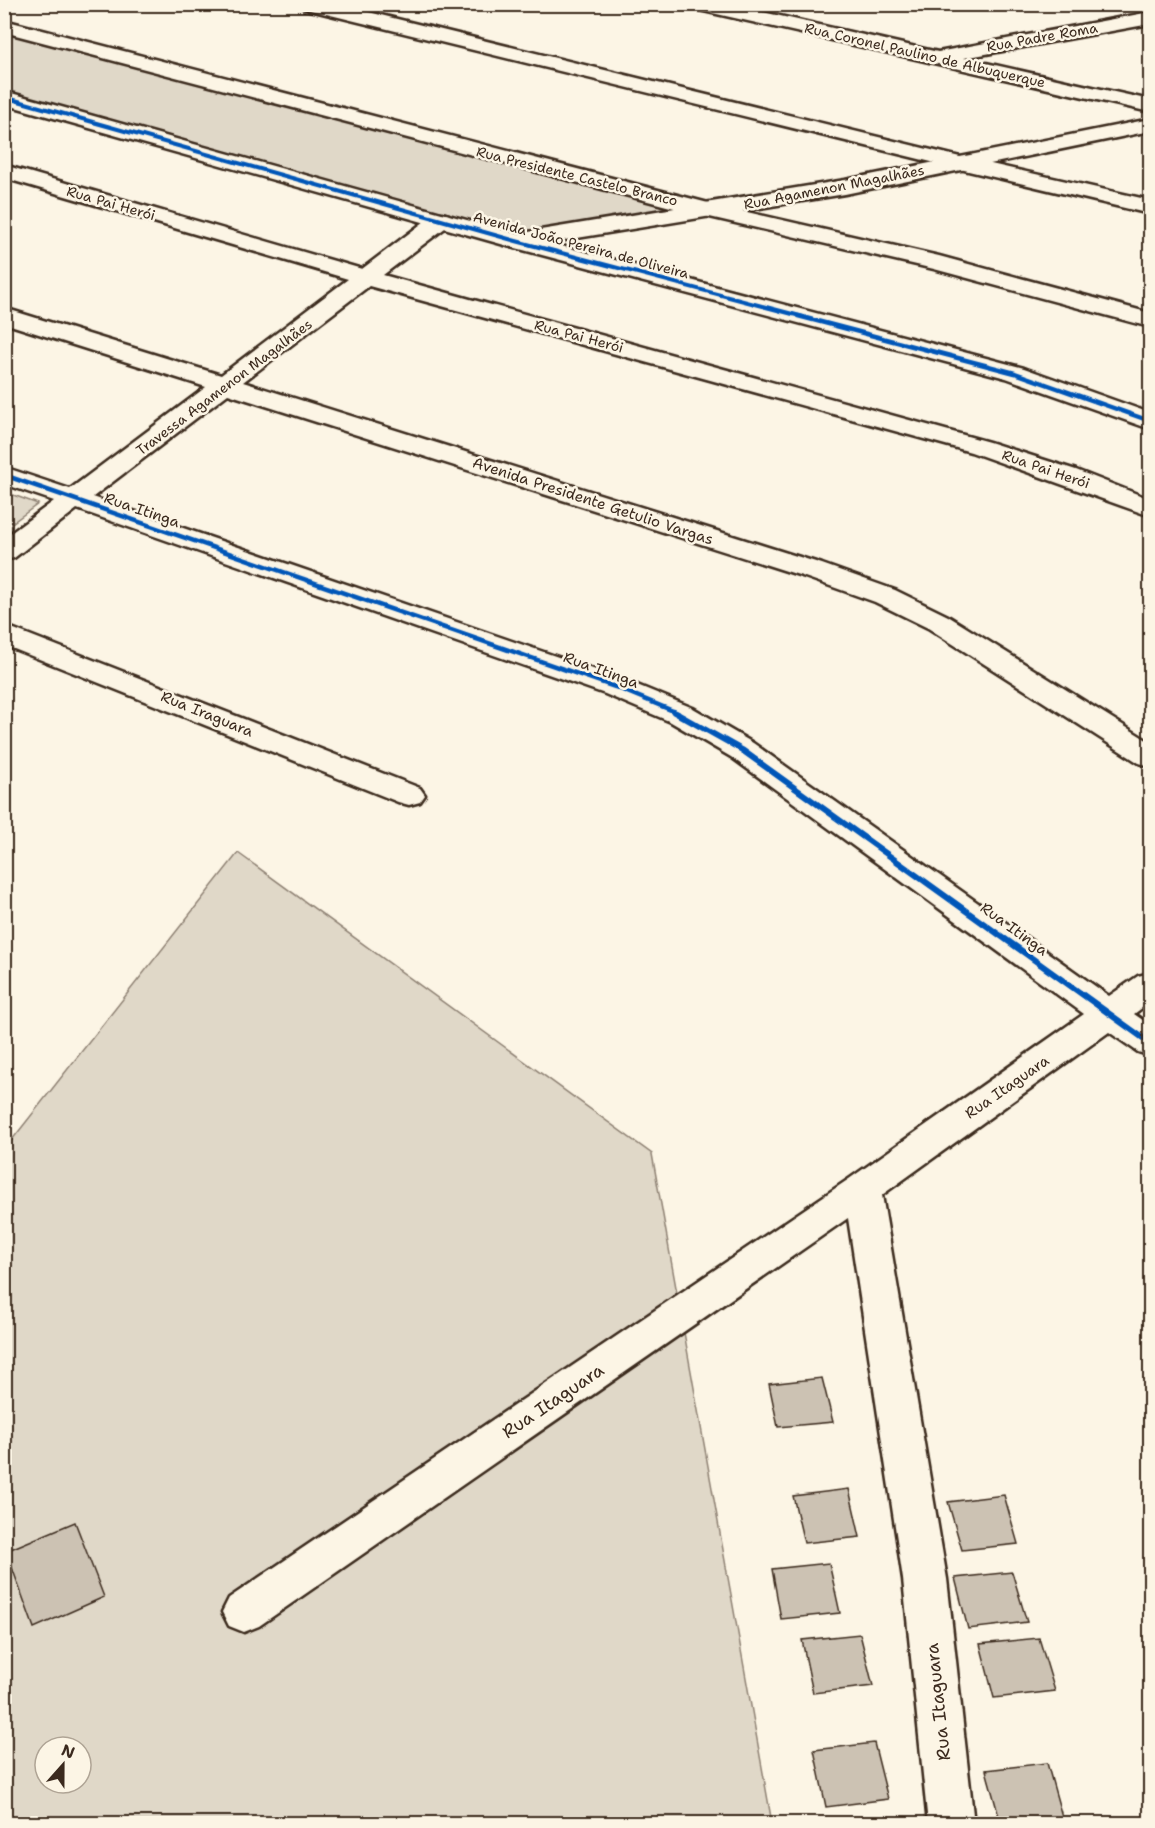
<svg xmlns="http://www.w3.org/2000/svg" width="1155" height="1828" viewBox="0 0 1155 1828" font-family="'Shantell Sans',sans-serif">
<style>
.green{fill:#e0d8c8;stroke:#8e8173;stroke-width:1.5;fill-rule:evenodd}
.building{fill:#ccc2b3;stroke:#3b2a1e;stroke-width:1.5}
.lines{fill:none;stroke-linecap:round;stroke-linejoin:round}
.minor-casing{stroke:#3b2a1e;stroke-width:5}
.tertiary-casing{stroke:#3b2a1e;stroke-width:5}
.primary-casing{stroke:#3b2a1e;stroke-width:5}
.minor{fill:#fcf5e5;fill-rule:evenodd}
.tertiary{fill:#fcf5e5;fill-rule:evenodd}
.primary{fill:#fcf5e5;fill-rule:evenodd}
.cycleway-far2-casing{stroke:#fcf5e5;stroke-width:6}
.cycleway-far1-casing{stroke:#fcf5e5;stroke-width:8}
.cycleway-casing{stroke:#fcf5e5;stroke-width:10}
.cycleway-far2{stroke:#0057b8;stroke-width:4}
.cycleway-far1{stroke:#0057b8;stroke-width:4.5}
.cycleway{stroke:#0057b8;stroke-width:6}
.labels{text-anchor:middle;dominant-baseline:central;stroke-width:5;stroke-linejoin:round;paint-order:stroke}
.far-street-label{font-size:14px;fill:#3b2a1e;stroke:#fcf5e5}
.street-label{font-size:15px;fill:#3b2a1e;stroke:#fcf5e5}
.near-street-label{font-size:18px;fill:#3b2a1e;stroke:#fcf5e5}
</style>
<rect width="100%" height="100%" fill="#fcf5e5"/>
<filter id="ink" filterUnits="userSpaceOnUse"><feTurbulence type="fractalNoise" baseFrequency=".0167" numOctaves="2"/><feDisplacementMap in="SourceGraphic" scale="12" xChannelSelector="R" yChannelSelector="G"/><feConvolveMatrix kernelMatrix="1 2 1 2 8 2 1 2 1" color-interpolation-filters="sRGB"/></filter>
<g filter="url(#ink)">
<g class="green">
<path d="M5,28L688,208L516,241L5,97Z"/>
<path d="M5,492L38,504L5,528L4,492Z"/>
<path d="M238,853L652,1154L772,1823H5L4,1150ZM45,1747H81V1783H45Z"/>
</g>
<g class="building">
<path d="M822,1378L833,1422L778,1427L769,1384Z"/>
<path d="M849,1489L860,1537L804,1543L793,1496Z"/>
<path d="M1004,1495L1018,1544L962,1550L948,1502Z"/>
<path d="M75,1522L104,1597L34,1628L6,1551Z"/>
<path d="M829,1563L840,1613L781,1619L772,1569Z"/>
<path d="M1012,1572L1027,1622L968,1629L955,1578Z"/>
<path d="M860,1634L873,1686L813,1693L802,1640Z"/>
<path d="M1039,1638L1055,1691L994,1698L980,1644Z"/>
<path d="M874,1743L888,1799L826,1807L814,1750Z"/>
<path d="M1047,1763L1063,1820L1032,1824H1001L986,1770Z"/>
</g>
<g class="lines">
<g class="minor-casing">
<g id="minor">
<path d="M301,4H336L960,157L1150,200V214L960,169L310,10L303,8Z"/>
<path d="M690,4H727L938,52L1150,12V24L964,58L1150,100V112L699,10L692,8Z"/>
<path d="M4,20L712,204L939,256L1150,313V327L934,269L701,215L4,32Z"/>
<path d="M4,165L362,269L433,215L441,213L449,215L452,220L449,225L383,275L989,442L1076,470L1150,499V516L971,452L369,286L243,382L822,564L895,590L948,616L1150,742V766L1139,763L928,628L875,602L802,576L228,394L93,497L625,680L693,708L753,743L1109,996L1138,976L1150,973V1002L1134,1014L1150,1025V1056L1138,1052L1109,1032L882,1195L947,1579L974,1824H928L903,1579L848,1218L259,1626L244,1632L229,1626L222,1612L229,1598L849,1179L1084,1014L731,757L671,722L605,694L77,509L14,558L4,560V538L54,501L4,484V467L70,489L206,387L4,323V308L221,375L348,279L4,178Z"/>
<path d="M4,625L420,788L425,795L420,802L409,805L398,802L4,645Z"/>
</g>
</g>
<g class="tertiary-casing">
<path id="tertiary" d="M1150,119V131L845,194L516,248L508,246L505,241L508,236L516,234L845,180Z"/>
</g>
<g class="primary-casing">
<path id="primary" d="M4,91L524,236L1024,368L1150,413V429L1006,378L508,246L4,104Z"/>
</g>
<use href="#minor" class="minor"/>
<use href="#tertiary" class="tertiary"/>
<use href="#primary" class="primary"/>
<g class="cycleway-far2-casing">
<path id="cycleway-far2" d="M4,97L516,241L804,317"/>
</g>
<g class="cycleway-far1-casing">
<g id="cycleway-far1">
<path d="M798,316L1015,373L1150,421"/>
<path d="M4,475L615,687L678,713"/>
</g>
</g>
<g class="cycleway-casing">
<path id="cycleway" d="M674,712L742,750L1150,1043"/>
</g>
<use href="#cycleway-far2" class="cycleway-far2"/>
<use href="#cycleway-far1" class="cycleway-far1"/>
<use href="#cycleway" class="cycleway"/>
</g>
</g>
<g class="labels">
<g class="far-street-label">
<text transform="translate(1042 37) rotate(-10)">Rua Padre Roma</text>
<text transform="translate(925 55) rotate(13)">Rua Coronel Paulino de Albuquerque</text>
<text transform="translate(577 176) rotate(14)">Rua Presidente Castelo Branco</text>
<text transform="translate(834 187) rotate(-11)">Rua Agamenon Magalhães</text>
<text transform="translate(111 203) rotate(16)">Rua Pai Herói</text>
<text transform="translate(581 245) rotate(15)">Avenida João Pereira de Oliveira</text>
<text transform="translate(579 336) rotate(15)">Rua Pai Herói</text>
<text transform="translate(224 387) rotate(-37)">Travessa Agamenon Magalhães</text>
<text transform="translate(1046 469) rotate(19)">Rua Pai Herói</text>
</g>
<g class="street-label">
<text transform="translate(593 501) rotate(18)">Avenida Presidente Getulio Vargas</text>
<text transform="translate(142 510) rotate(19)">Rua Itinga</text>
<text transform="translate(601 670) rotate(20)">Rua Itinga</text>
<text transform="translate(207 714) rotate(22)">Rua Iraguara</text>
<text transform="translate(1014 929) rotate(36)">Rua Itinga</text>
<text transform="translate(1007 1087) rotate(-35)">Rua Itaguara</text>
</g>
<g class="near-street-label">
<text transform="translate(553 1401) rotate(-34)">Rua Itaguara</text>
<text transform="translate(938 1702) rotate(-96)">Rua Itaguara</text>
</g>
</g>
<rect width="1155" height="1828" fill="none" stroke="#fcf5e5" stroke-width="24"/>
<rect x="12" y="12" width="1131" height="1804" fill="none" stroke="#3b2a1e" stroke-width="2" filter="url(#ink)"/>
<g transform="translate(63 1765) rotate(21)"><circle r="28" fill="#fcf5e5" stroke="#afa495" stroke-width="1.5"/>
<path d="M0-4.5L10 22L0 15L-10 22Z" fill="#3b2a1e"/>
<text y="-9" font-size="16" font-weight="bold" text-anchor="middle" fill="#3b2a1e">N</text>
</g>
</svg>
